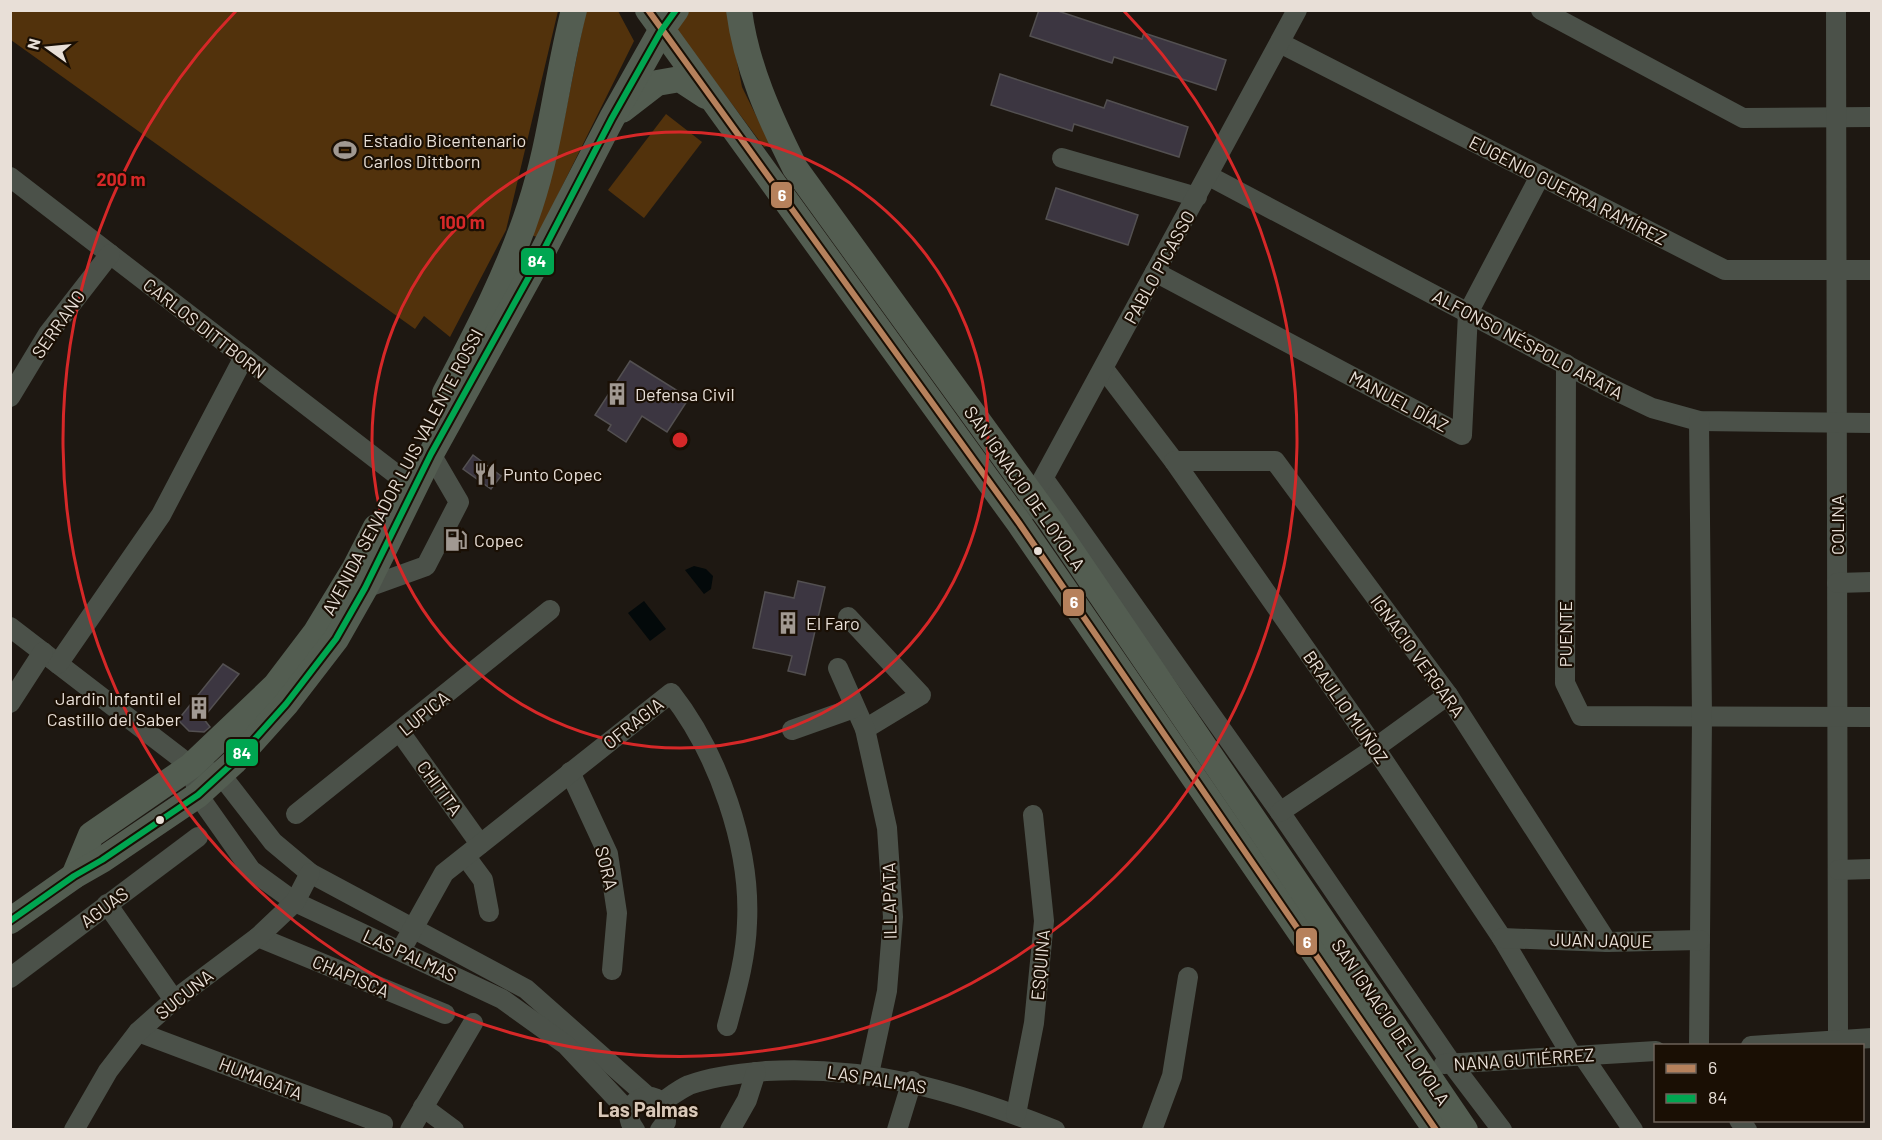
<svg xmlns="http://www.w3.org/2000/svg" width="1882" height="1140" viewBox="0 0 1882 1140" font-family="Barlow,sans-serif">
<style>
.green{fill:#52320c}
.water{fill:#03090a}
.building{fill:#3c3641;stroke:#535051;stroke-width:1.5}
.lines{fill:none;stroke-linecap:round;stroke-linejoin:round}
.minor{stroke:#4b5149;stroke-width:20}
.major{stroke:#535d51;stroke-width:26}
.bus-1-casing{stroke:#1a0f04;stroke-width:10}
.bus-2-casing{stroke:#1a0f04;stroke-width:10}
.bus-1{stroke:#b6815c;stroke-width:6}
.bus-2{stroke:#00a651;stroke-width:6}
.ring{fill:none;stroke:#d62828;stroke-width:3}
.bus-dot{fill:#e8dfd7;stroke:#1a0f04;stroke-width:2}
.labels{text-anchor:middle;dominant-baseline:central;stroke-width:4.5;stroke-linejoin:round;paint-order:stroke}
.poi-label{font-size:18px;fill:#e8dfd7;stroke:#1a0f04;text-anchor:start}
.street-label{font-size:18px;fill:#e8dfd7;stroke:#1a0f04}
.neighbourhood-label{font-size:20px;font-weight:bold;fill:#d9c8b8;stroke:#1a0f04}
.centre{fill:#d62828;stroke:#1a0f04;stroke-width:3}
.ring-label{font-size:18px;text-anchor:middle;font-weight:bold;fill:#d62828;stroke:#1a0f04;stroke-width:4.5;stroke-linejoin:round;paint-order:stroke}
.line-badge{stroke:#1a0f04;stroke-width:2}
.badge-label{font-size:16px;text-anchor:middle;font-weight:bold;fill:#fff}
</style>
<rect width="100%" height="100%" fill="#1e1812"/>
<g class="green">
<path d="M11,10H558V11L506,230L450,337L424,316L415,329L11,40Z"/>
<path d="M586,11H618L634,41L537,237L531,235L562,130Z"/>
<path d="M688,11H727L742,87L771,146L764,147L676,29Z"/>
<path d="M666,114L702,142L644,218L608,190Z"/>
</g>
<g class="water">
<path d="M694,566L706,569L713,576L711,589L704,594L685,570Z"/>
<path d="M644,601L666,629L650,641L628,613Z"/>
</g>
<g class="building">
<path d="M1039,10H1055L1142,39L1144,33L1226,60L1216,90L1114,57L1112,63L1030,36Z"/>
<path d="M1000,74L1104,108L1107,100L1188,127L1179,157L1074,124L1072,131L991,105Z"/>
<path d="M1056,188L1138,215L1128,245L1046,219Z"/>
<path d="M630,361L689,398L667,432L642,416L626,442L608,430L611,425L595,415Z"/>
<path d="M473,455L501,476L491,489L463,469Z"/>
<path d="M798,581L825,587L805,675L788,671L792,656L753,648L765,592L794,598Z"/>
<path d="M223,664L239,674L203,718L210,727L204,732L189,731L178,720Z"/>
</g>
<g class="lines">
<g class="minor">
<path d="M1541,10L1743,118L1872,117"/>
<path d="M1836,10L1838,1040"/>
<path d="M1280,43L1725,270H1872"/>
<path d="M1062,158L1197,197"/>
<path d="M1209,176L1608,387L1652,408L1699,421L1872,423"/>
<path d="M10,177L401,478"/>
<path d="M1155,272L1462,435L1468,313L1540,176"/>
<path d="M1566,364L1565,683L1581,716L1872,717"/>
<path d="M1104,369L1174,461L1375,748L1502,938L1572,1056"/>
<path d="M10,397L48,334L110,254"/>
<path d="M1699,421L1702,717L1699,1046"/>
<path d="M1174,461H1275L1448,695L1607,942"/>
<path d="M1044,479L1280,812L1452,1064L1502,1130"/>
<path d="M1019,523L1297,10"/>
<path d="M1837,583L1872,582"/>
<path d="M365,588L426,566L459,502L431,454"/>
<path d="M848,617L921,695L865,729"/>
<path d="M10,627L191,766L221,775L273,842L310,873L526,989L647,1096"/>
<path d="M58,664L161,515L244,357"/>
<path d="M838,668L865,729L887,828L893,917L887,991L869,1074"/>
<path d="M10,703L43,652"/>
<path d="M792,730L854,708"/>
<path d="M400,732L480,844"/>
<path d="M570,772L608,854L617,913L612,970"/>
<path d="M195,782L198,795L251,870L295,902L502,999L566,1045L629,1112"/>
<path d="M1280,812L1375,748L1448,695"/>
<path d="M296,814L550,610"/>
<path d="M466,857L483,880L489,912"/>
<path d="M1838,870L1872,869"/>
<path d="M107,904L174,1000"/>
<path d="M258,937L445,1014"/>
<path d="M1502,938L1607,942L1700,940"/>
<path d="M401,950L444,873L671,693C718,753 751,847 747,923C746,958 736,992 727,1026"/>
<path d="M10,978L198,837"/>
<path d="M138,1032L383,1124"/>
<path d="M1751,1046L1872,1038"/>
<path d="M1583,1056L1633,1130"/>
<path d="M1444,1064L1656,1051"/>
<path d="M662,1102C671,1096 680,1089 689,1085C713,1076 741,1073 766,1071C870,1065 959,1092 1055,1130"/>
<path d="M423,1107L454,1130"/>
<path d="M1016,1114L1034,1023L1044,921L1033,815"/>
<path d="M1739,1120L1747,1130"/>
<path d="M74,1130L108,1071L138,1032L174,1000L258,937L295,902L310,873"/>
<path d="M410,1130L473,1023"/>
<path d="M635,1130C616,1106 650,1082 666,1108V1122L660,1130"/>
<path d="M730,1130L747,1100L756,1072"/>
<path d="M897,1130L912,1081"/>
<path d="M1152,1130L1172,1076L1188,977"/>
</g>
<g class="major">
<path d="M648,10L1019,523L1436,1130"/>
<path d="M739,10C746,66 770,118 795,168L1052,523L1465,1130"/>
<path d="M622,110L657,83L680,79L706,96"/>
<path d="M445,393C477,332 509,271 530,206C551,143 557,75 574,10"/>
<path d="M74,876L91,835L191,766L275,686L316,632L355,568L376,527"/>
<path d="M10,921L74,876L102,860L198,795L234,762L286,704L336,639L365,588L431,454L541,255L612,118L661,31L676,10"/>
</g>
<g class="bus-1-casing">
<path id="bus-1" d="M648,10L1019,523L1436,1130"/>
</g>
<g class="bus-2-casing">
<path id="bus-2" d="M10,921L74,876L102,860L198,795L234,762L286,704L336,639L365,588L431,454L541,255L612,118L661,31L676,10"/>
</g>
<use href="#bus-1" class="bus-1"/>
<use href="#bus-2" class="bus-2"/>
</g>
<g class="ring">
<circle cx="680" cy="440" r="308"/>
<path d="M1124 11A617 617 0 1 1 236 11"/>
</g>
<defs>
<g id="stadium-bare" transform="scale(1.8)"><path d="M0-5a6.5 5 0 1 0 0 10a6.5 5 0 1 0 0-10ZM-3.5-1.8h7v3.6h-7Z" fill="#a19992" stroke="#1a0f04" stroke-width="2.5" paint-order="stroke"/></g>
<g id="building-bare" transform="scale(1.8)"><path d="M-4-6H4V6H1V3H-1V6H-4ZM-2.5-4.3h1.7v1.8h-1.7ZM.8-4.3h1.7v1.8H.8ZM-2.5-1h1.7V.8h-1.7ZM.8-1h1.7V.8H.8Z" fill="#a19992" stroke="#1a0f04" stroke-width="2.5" paint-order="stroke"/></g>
<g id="restaurant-bare" transform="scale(1.8)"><path d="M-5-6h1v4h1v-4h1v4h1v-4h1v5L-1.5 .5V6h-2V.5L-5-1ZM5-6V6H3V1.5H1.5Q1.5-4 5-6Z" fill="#a19992" stroke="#1a0f04" stroke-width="2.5" paint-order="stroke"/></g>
<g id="fuel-bare" transform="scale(1.8)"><path d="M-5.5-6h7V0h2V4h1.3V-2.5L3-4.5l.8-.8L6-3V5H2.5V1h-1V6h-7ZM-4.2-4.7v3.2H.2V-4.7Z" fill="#a19992" stroke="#1a0f04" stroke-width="2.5" paint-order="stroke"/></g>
</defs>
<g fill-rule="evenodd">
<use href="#stadium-bare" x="345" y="150"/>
<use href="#building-bare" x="617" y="394"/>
<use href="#restaurant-bare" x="485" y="474"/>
<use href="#fuel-bare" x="456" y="540"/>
<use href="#building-bare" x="788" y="623"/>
<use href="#building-bare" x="199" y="708"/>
</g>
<g class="bus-dot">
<circle cx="1038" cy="551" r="5"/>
<circle cx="160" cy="820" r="5"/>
</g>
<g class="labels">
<g class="poi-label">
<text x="363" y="140">Estadio Bicentenario<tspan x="363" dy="21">Carlos Dittborn</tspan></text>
<text x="635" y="394">Defensa Civil</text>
<text x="503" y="474">Punto Copec</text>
<text x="474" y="540">Copec</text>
<text x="806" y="623">El Faro</text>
<text x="181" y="698" text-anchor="end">Jardin Infantil el<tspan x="181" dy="21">Castillo del Saber</tspan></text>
</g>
<g class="street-label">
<text transform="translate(1568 190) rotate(27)">EUGENIO GUERRA RAMÍREZ</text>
<text transform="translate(1159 267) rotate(-61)">PABLO PICASSO</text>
<text transform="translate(58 324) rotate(-55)">SERRANO</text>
<text transform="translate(205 328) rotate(38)">CARLOS DITTBORN</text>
<text transform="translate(1528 344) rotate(28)">ALFONSO NÉSPOLO ARATA</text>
<text transform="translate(1399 401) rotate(28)">MANUEL DÍAZ</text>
<text transform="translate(402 472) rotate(-62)">AVENIDA SENADOR LUIS VALENTE ROSSI</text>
<text transform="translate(1025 488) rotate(55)">SAN IGNACIO DE LOYOLA</text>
<text transform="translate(1837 525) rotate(-90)">COLINA</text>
<text transform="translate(1565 634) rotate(-90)">PUENTE</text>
<text transform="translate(1418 656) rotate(54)">IGNACIO VERGARA</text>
<text transform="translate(1346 707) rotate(55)">BRAULIO MUÑOZ</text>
<text transform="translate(424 713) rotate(-39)">LUPICA</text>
<text transform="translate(633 723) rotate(-38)">OFRAGIA</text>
<text transform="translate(440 788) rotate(54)">CHITITA</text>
<text transform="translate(607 868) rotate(76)">SORA</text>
<text transform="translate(889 901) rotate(-91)">ILLAPATA</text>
<text transform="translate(104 907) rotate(-37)">AGUAS</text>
<text transform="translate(1601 940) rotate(1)">JUAN JAQUE</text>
<text transform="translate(410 955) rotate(25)">LAS PALMAS</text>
<text transform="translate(1040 965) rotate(-85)">ESQUINA</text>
<text transform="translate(351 976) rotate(23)">CHAPISCA</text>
<text transform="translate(184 994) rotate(-39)">SUCUNA</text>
<text transform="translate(1391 1022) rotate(56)">SAN IGNACIO DE LOYOLA</text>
<text transform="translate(1524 1059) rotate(-4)">NANA GUTIÉRREZ</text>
<text transform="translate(261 1078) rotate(21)">HUMAGATA</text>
<text transform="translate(877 1079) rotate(9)">LAS PALMAS</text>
</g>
<g class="neighbourhood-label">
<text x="648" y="1109">Las Palmas</text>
</g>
</g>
<circle cx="680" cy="440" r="9" class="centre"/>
<g class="ring-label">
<text x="121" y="186">200 m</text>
<text x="462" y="229">100 m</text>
</g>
<g class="line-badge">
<rect x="770" y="181" width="23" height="28" rx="6" fill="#b6815c"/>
<rect x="520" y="247" width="35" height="29" rx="6" fill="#00a651"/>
<rect x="1062" y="588" width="23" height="29" rx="6" fill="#b6815c"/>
<rect x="225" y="738" width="34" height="29" rx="6" fill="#00a651"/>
<rect x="1295" y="927" width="23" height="29" rx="6" fill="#b6815c"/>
</g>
<g class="badge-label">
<text x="782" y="201">6</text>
<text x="537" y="267">84</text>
<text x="1074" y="608">6</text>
<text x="242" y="759">84</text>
<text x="1307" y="948">6</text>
</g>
<rect width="1882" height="1140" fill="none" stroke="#e8dfd7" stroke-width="24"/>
<rect x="1654" y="1044" width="210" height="78" fill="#1a0f04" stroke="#6c6258" stroke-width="1.5"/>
<rect x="1666" y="1064" width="30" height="9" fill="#b6815c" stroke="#6c6258" stroke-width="1.5"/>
<text x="1708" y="1074" font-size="18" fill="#e8dfd7">6</text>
<rect x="1666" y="1094" width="30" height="9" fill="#00a651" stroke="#6c6258" stroke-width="1.5"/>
<text x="1708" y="1104" font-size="18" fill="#e8dfd7">84</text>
<g transform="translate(48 48) rotate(285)" stroke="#1a0f04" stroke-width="4.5" paint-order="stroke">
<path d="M0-4.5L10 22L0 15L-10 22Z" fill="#e8dfd7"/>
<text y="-9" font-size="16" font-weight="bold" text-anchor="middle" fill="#e8dfd7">N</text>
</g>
</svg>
